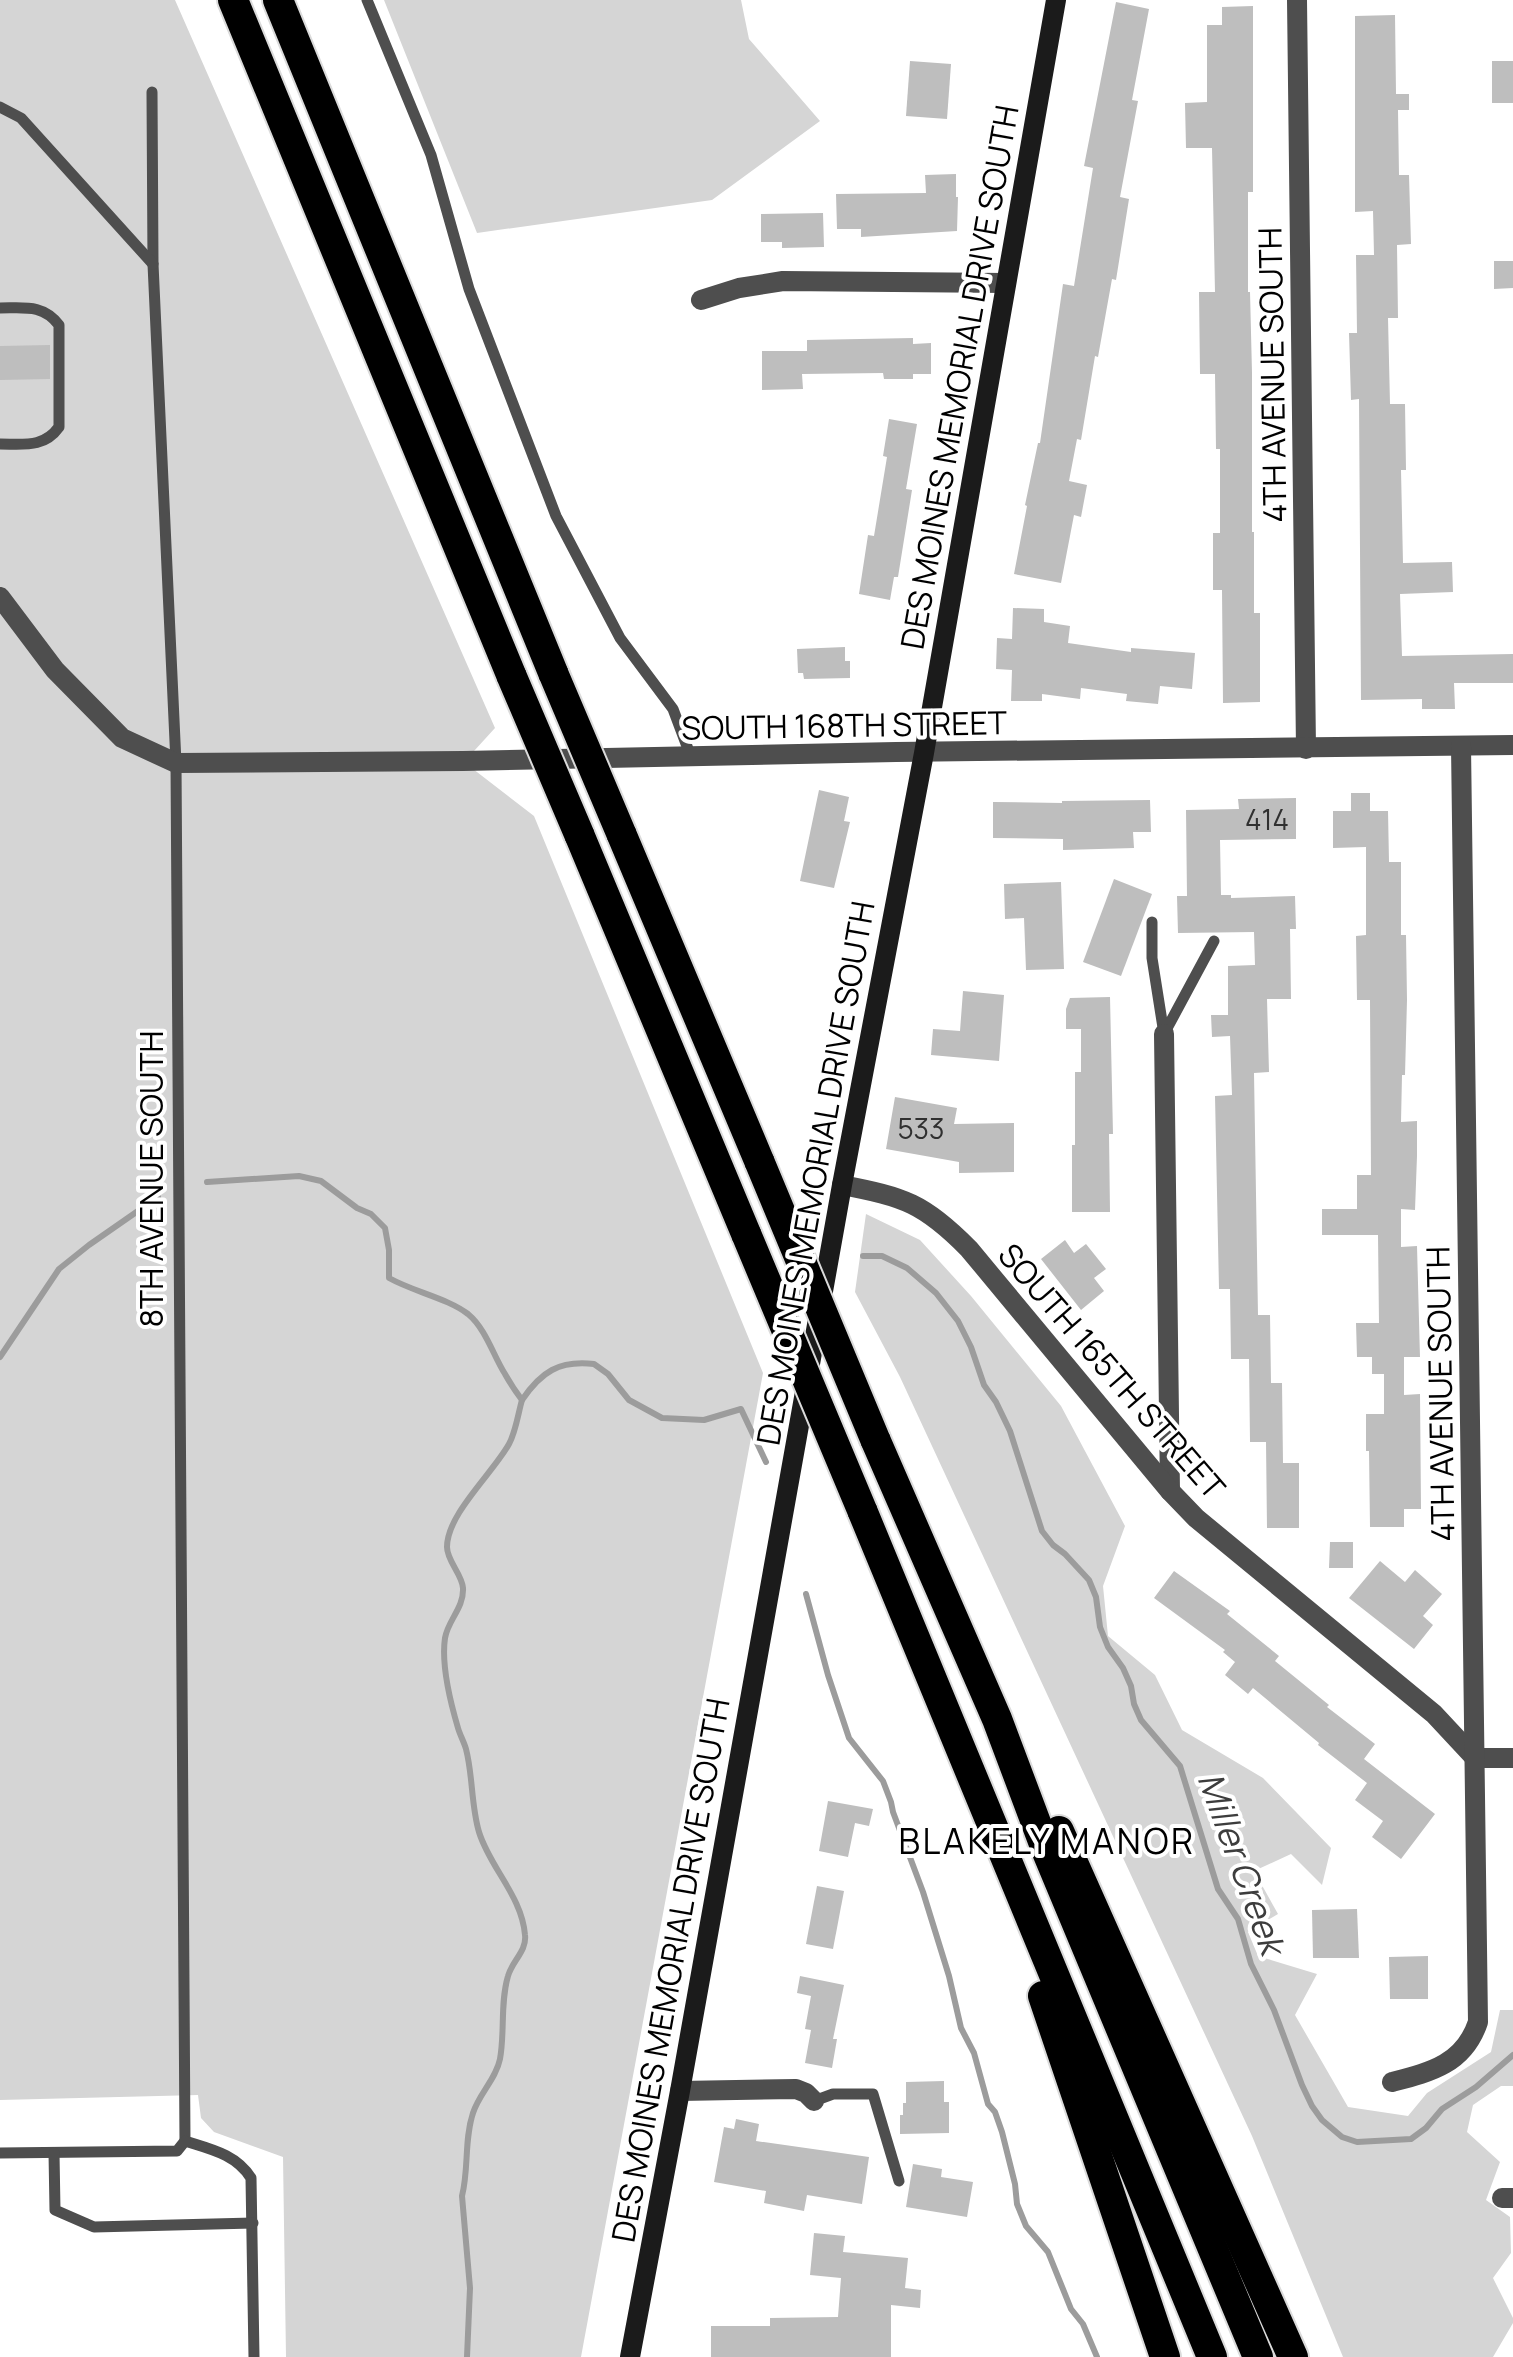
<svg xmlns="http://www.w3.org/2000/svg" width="1513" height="2357" viewBox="0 0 1513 2357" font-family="Manrope,sans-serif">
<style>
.green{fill:#d5d5d5}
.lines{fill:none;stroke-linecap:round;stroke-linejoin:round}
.stream{stroke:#9c9c9c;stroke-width:6}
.building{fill:#bebebe}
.highway-casing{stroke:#dbdbdb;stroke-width:34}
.lane{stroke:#4e4e4e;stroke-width:11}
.street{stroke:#4e4e4e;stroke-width:20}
.secondary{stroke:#1b1b1b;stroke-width:20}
.highway{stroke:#000;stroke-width:30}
.highway-bridge-casing{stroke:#dbdbdb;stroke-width:34;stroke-linecap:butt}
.highway-bridge{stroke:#000;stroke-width:30}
.labels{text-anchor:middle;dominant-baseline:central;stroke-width:8;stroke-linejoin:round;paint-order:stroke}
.number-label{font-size:28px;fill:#303030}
.street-label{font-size:32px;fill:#000;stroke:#fff}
.neighbourhood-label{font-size:35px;letter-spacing:2.5px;fill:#000;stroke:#fff}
.water-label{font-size:35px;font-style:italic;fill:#3d3d3d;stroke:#fff}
</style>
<rect width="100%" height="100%" fill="#fff"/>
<g class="green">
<path d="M0,0H175L495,728L464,762L534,816L763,1373L581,2357H286L283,2157L214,2132L201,2118L198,2095L0,2100Z"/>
<path d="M384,0H741L749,39L820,121L712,200L477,233Z"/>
<path d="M866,1214L920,1240L971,1296L1061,1406L1125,1526L1103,1586L1108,1636L1155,1675L1182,1730L1263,1778L1331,1848L1322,1885L1291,1854L1254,1871L1278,1914L1248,1932L1258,1956L1317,1974L1295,2015L1348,2107L1408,2116L1427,2093L1491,2052L1500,2010H1513V2086H1501L1473,2105L1467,2132L1500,2162L1486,2200L1510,2217L1511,2253L1493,2278L1513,2318V2323L1493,2357H1343L1252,2136L900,1377L855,1292Z"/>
</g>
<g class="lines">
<g class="stream">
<path d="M207,1182L299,1176L321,1181L357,1208L371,1214L385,1228L389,1250V1278C414,1292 447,1298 468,1314C486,1329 493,1355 505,1374C510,1383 516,1392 522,1400C541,1372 559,1360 594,1364L608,1374L629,1400L662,1418L704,1420L741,1409L766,1462"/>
<path d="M863,1256H882L907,1268L936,1293L958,1321L971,1347L984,1385L996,1402L1010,1431L1042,1531L1053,1545L1065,1554L1089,1580L1096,1597L1100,1627L1108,1647L1123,1668L1131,1686L1134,1704L1141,1720L1180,1766L1218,1889L1238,1919L1251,1964L1274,2010L1302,2085L1312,2106L1322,2120L1342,2137L1357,2142L1411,2139L1426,2128L1442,2109L1476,2087L1513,2055"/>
<path d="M0,1357L59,1269L89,1245L158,1197"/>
<path d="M806,1594L828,1675L849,1738L883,1781L891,1802L893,1812L923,1892L949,1976L961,2028L974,2053L988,2104L995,2112L1002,2132L1015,2184L1017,2204L1026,2226L1048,2252L1071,2309L1083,2324L1097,2357"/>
<path d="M467,2357L470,2288L462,2196C469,2169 464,2140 473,2113C479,2094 496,2079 500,2059C505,2032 500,2003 508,1976C512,1961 527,1951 525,1935C522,1896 490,1868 479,1832C471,1805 473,1776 466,1749C464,1742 460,1735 458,1728C450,1701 441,1665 445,1638C448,1620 464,1608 463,1588C462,1574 447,1561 447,1547C447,1514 493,1473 509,1444C516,1431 518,1414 522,1400"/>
</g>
</g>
<g class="building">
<path d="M1116,2L1149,9L1132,100L1138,101L1120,197L1129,199L1116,280L1112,279L1098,357L1095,356L1081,440L1077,439L1069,481L1087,485L1081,517L1074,515L1061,583L1014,574L1027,506L1025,505L1038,443H1040L1063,284L1074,286L1093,168L1084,166Z"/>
<path d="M1253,6V192H1248V292H1250L1252,373V532H1254V613H1260V702L1223,703L1222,590H1213V533H1220V449H1216L1215,374H1200L1199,292H1215L1212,148H1186L1185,103L1207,102V25H1222V7Z"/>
<path d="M1395,15L1396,94H1409V110H1398L1399,175H1409L1411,244L1397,245L1398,318H1388L1390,404H1405L1406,470H1401L1403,563L1452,562L1453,592L1400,594L1402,656L1513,654V683H1454L1455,709H1422V699L1361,700L1359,399L1351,400L1349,333H1357L1356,255H1374L1373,211L1355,212V16Z"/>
<path d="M910,61L951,64L947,119L906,116Z"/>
<rect x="1492" y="61" width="21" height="42"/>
<path d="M956,174V197H958L957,231L861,237V229H837L836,194L926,193L925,175Z"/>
<path d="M823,213L824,247L782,248V242H761V214Z"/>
<path d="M1494,261H1513V288L1494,289Z"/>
<path d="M913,338V344L931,343V374H913V379H884L883,373L802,374L803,389L762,390V351H807V340Z"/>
<path d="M50,345V379L0,380V346Z"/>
<path d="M889,419L917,424L906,489L912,490L898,577H894L890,600L859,594L868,535L874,536L887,457L883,456Z"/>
<path d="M1013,608L1044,609V622L1070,626L1068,643L1131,652V648L1195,653L1192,689L1160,686L1158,704L1126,701L1127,694L1081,688L1080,699L1042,694V701H1011L1012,670L996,669L997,638L1012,639Z"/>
<path d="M845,647V661H850V678L804,679L803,673H798L797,649Z"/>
<path d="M819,790L849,797L844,821L850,822L834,888L800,881Z"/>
<path d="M1351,793H1370V811H1388L1389,862H1401V935H1406L1407,1000L1405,1075H1402L1401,1122L1417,1121V1156L1415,1210L1401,1209V1247L1417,1246L1420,1357H1404V1395L1420,1394L1421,1509H1404V1527H1370L1369,1451H1366V1414H1384V1374H1372V1357H1357L1356,1323H1379L1378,1235H1322V1209H1357V1175H1371L1370,1000H1357L1356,936L1366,935V847L1333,848V811H1351Z"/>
<path d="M1296,798V839L1220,840L1221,895H1231V898L1295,896L1296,929H1290L1291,999H1267L1269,1072L1254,1073L1258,1315H1270L1271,1383H1282L1283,1463H1299V1528H1267L1266,1442H1250L1249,1359H1231L1230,1289H1219L1215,1096L1232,1095L1230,1036L1212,1037L1211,1015H1228V966L1255,965L1254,932L1178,933L1177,896H1187L1186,810L1239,809L1238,799Z"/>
<path d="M1150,800L1151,832H1133L1134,848L1063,850V839L993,838V802L1062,803V801Z"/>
<path d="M1114,879L1152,894L1121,976L1083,962Z"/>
<path d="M1061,882L1064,969L1026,970L1024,918L1005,919L1004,884Z"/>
<path d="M963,991L1004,995L999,1061L931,1055L933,1029L960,1031Z"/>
<path d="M1110,997L1113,1134H1109L1110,1212H1072V1145H1075V1072H1081V1029H1066V1009L1070,998Z"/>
<path d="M895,1097L957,1108L954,1124L1014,1123V1172L959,1173V1162L886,1149Z"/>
<path d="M1065,1240L1074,1253L1086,1244L1106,1269L1094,1278L1104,1291L1081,1310L1041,1259Z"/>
<path d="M1330,1542H1353V1568H1329Z"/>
<path d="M1380,1561L1405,1582L1415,1570L1442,1594L1423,1616L1433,1625L1414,1649L1349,1598Z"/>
<path d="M1174,1571L1230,1611L1227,1614L1279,1656L1275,1661L1329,1705L1327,1707L1375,1744L1364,1759L1435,1814L1401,1859L1372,1837L1383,1821L1355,1800L1367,1783L1318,1745L1319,1743L1253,1688L1248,1694L1225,1675L1235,1662L1223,1652L1225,1650L1154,1598Z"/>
<path d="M828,1801L873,1809L869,1826L855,1823L848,1857L819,1851Z"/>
<path d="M817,1886L844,1891L833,1949L806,1944Z"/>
<path d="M1357,1909L1359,1958H1313L1312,1910Z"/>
<path d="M1428,1956V1999H1390L1389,1957Z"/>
<path d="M800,1976L844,1985L833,2039H837L832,2068L805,2063L811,2030L805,2029L811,1996L797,1993Z"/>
<path d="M944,2081V2102H949V2133L900,2134V2115H903V2103H906V2082Z"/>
<path d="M736,2119L759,2124L756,2141L869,2157L862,2204L807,2195L804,2211L764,2203L766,2191L714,2182L724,2127L734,2129Z"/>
<path d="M913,2164L942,2169L941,2177L973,2182L967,2217L906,2207Z"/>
<path d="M814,2233L845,2236L843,2252L908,2258L905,2288L921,2290L920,2308L891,2305V2357H711V2326H770V2318L838,2317L841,2278L810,2275Z"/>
</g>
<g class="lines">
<g class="highway-casing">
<g id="highway">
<path d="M233,0L512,677"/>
<path d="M278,0L554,675"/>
<path d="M621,833L760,1163"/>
<path d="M579,834L747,1236"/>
<path d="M875,1439L997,1719L1047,1852L1258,2357"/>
<path d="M862,1510L1212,2357"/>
<path d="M1059,1831L1293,2357"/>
<path d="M1043,1996L1165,2357"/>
</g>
</g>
<g class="lane">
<path d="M367,0L431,155L469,289L556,516L620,638L673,709L691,757"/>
<path d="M152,92L153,264L176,763L185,2141C210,2149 236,2154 251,2178L254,2357"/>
<path d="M0,107L21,118L153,264"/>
<path d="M0,308C24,308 43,304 59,325V427C44,448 24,444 0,444"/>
<path d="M1152,922V958L1164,1034L1214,941"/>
<path d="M814,2101L833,2094H873L899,2181"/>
<path d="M0,2153L177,2151L185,2141"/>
<path d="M54,2153L55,2210L94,2227L253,2223"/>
</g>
<g class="street">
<path d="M1297,0L1306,749"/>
<path d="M701,300L739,288L783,281L1006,283"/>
<path d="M0,597L55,670L122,738L176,763L463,761L896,752L1513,745"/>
<path d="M1164,1034L1170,1491"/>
<path d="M842,1185C904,1197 924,1203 969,1249L1170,1491L1196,1518L1434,1714L1475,1758H1513"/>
<path d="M1392,2082C1431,2072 1464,2064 1478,2022L1461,746"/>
<path d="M680,2091L796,2089L806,2093L814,2101"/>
<path d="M1502,2198H1513"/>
</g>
<path class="secondary" d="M630,2357L680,2091L842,1185L924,753L1056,0"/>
<use href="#highway" class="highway"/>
<g class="highway-bridge-casing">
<g id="highway-bridge">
<path d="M554,675L621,833"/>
<path d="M512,677L579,834"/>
<path d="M760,1163L875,1439"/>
<path d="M747,1236L862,1510"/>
</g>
</g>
<use href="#highway-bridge" class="highway-bridge"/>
</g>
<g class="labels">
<g class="number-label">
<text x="1267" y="819">414</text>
<text x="921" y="1128">533</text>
</g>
<g class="street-label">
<text transform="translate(1272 375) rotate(-91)">4TH AVENUE SOUTH</text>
<text transform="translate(959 377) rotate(-80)">DES MOINES MEMORIAL DRIVE SOUTH</text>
<text transform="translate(844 725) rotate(-1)">SOUTH 168TH STREET</text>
<text transform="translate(815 1173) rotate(-80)">DES MOINES MEMORIAL DRIVE SOUTH</text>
<text transform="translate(151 1179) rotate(-90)">8TH AVENUE SOUTH</text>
<text transform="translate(1112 1371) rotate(49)">SOUTH 165TH STREET</text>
<text transform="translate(1440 1394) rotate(-91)">4TH AVENUE SOUTH</text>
<text transform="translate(670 1970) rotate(-80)">DES MOINES MEMORIAL DRIVE SOUTH</text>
</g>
<g class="neighbourhood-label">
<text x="1047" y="1841">BLAKELY MANOR</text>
</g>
<g class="water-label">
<text transform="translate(1242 1863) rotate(70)">Miller Creek</text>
</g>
</g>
</svg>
